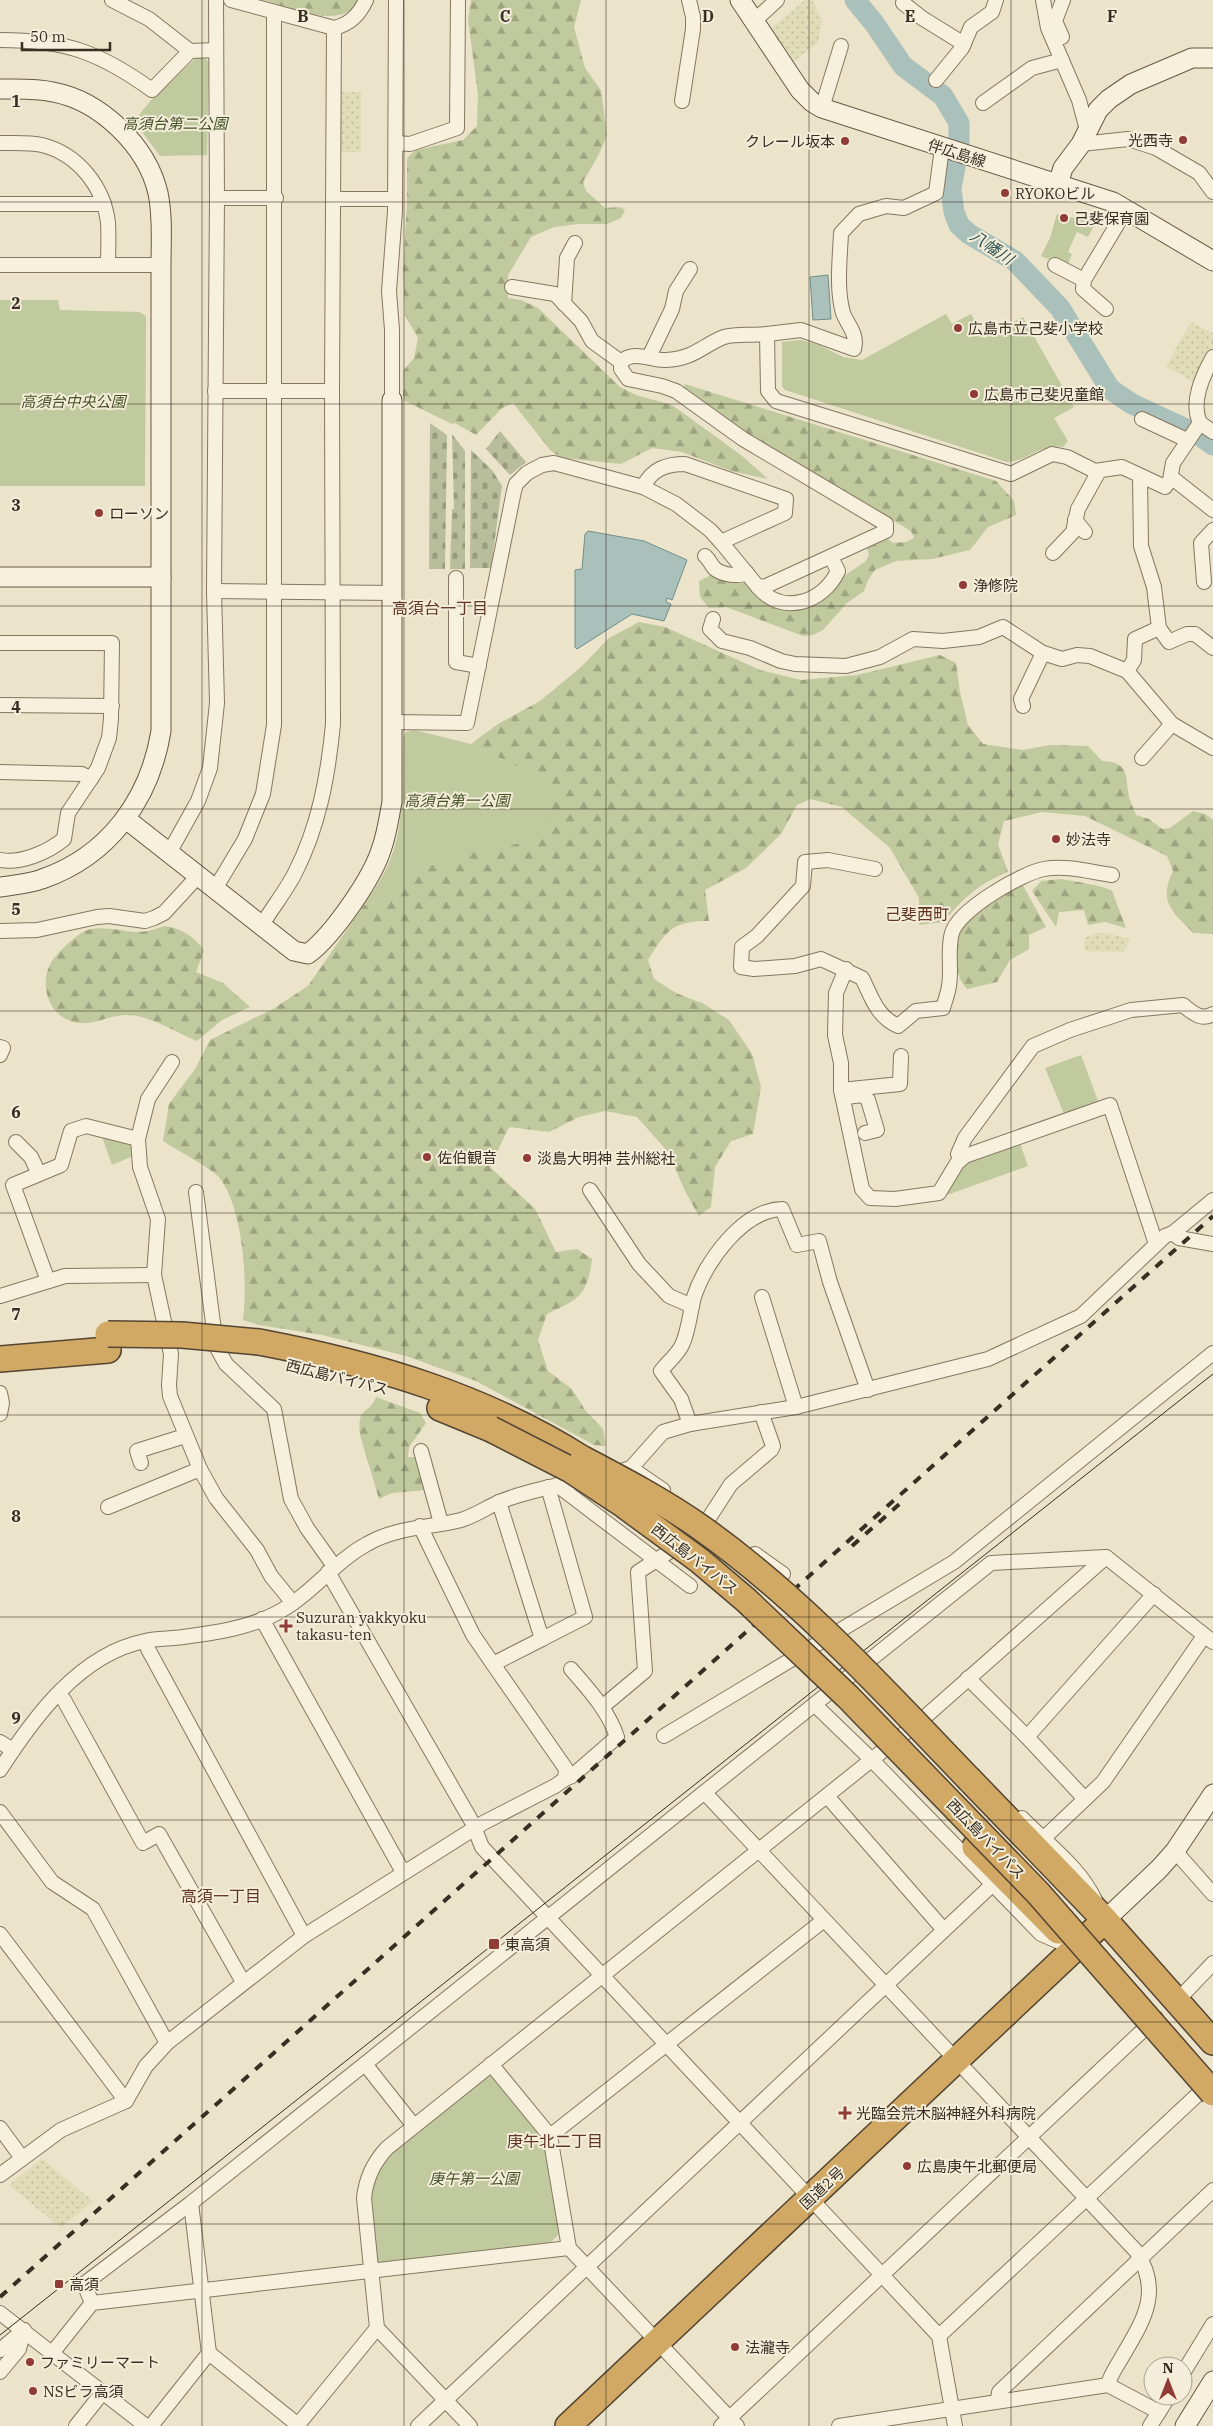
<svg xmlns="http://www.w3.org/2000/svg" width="1213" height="2426" viewBox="0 0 1213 2426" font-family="'IBM Plex Serif','Noto Sans JP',serif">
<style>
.farmland{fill:url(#farmland-dots)}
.forest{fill:url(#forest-firs)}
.cemetery{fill:url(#cemetery-stones)}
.park{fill:#c1c99e}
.water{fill:#aac0bb;stroke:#718e89}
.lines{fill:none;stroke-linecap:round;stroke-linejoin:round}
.river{stroke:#aac0bb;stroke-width:21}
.street-casing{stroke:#867760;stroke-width:16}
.secondary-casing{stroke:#685843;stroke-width:21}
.highway-casing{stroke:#554533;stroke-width:28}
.street{stroke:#f6f0dd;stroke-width:14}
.secondary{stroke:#f6f0dd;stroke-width:19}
.highway{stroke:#d1a964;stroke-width:25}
.tram{stroke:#382e22;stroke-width:1}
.rail{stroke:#382e22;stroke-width:4;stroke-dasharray:9 9;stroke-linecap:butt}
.highway-bridge-casing{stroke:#554533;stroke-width:28;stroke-linecap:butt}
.highway-bridge{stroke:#d1a964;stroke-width:25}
.grid{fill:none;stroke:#382e22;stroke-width:1;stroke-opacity:0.55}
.poi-dot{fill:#903b35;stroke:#f3edd9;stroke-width:2}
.labels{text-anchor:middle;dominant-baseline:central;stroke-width:4;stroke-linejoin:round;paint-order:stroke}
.park-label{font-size:15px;font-style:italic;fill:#46532a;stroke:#f3edd9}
.poi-label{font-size:15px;fill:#382e22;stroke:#f3edd9;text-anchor:start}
.street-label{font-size:15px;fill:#382e22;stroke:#f3edd9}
.water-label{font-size:16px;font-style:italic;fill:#335656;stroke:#f3edd9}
.neighbourhood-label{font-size:16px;fill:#613625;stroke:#f3edd9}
.grid-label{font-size:16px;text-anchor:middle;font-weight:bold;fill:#382e22;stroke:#f3edd9;stroke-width:4;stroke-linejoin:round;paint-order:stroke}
</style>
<defs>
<pattern id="farmland-dots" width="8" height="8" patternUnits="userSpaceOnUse" patternTransform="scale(1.25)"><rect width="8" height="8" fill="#e0dcb8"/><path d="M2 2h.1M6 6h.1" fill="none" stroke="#c1bd9e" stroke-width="1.8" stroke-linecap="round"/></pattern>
<pattern id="forest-firs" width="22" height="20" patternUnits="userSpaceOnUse" patternTransform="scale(1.25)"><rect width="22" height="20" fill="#c1c99e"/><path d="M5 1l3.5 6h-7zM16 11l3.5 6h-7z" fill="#9ea480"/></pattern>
<pattern id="cemetery-stones" width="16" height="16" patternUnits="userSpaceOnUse" patternTransform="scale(1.25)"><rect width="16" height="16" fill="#b8be9c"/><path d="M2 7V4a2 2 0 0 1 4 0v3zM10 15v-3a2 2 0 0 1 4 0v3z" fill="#979b7f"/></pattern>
</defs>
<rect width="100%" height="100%" fill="#ebe3ca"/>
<g class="farmland">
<path d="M805,0H812L822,19L818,43L789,65L767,32Z"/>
<rect x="339" y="92" width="22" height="60"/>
<path d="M1191,322L1213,333V351L1197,384L1166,366Z"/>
<path d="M1097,933H1106L1130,939L1124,952L1084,951L1085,938Z"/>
<path d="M42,2159L93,2201L61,2228L9,2185Z"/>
</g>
<g class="forest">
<path d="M264,0H359C344,32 290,7 264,0Z"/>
<path d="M471,0H581L574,27L585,68L601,90L607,135L599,154L583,182L586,191L605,208L620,207L625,210L621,218L607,224H578L554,227L531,237L508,275V298L521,300L538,308L620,387L636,395L672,405L741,455L768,479L731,471L682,452L652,448L621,464L562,458L551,451L513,403L502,408L476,435L455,423L452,424L403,400V371L414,358L418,338L405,315L403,273L407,202V158L416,150L463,140L477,126L478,95L468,19Z"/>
<path d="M685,384L996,481L1014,501L1016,515L988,527L970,550L932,559L896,561L875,570L868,580L864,591L847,603L823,630L813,635L803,636L726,607L709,608L700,597L699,581L715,573L744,581L758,598L776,605L800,609L821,601L841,578L866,561L869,555L867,548L888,539L893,543L906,542L914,538L911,531L746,434L683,389Z"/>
<path d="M639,622L665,627L760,670L801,680L857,675L940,655L956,663L960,692L968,725L983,744L1023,750L1050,745L1088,746L1102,761C1132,762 1124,779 1130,800C1132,805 1134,810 1136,815L1149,819L1162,829L1170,828L1193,811L1205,814L1213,820V934L1193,933C1172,911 1158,902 1173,871L1167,856L1085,816L1042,812L1004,821L998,844L1008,872C978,884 964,898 943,922L919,925V898L890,848L842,807L810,799L797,805L781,834L746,868L705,890L709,921C672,921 667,930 648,960L654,979L676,993L704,1004L729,1020L752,1054L761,1087L753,1134L731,1141L715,1167L711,1207L699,1216L685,1191L668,1152L637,1117L605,1111L579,1117L549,1132L509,1127L490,1167L535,1209L556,1252L577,1249L592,1259C587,1296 579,1299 547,1314L538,1340L548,1371L572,1389L585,1410L603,1429L606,1446L594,1445L476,1381L406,1356L322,1335L259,1325L243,1320C248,1283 243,1205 218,1176C209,1167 176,1150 163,1141L169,1104L195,1069L210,1040L273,1009L308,986L364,905L390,898L422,868L465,854L559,788L471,744L498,724L540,701L581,667L609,638Z"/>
<path d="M1061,879C1072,881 1106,886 1112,891L1126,928L1105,922L1088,925L1084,910L1059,912L1056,927L1032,891L1041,881Z"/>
<path d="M1021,882L1046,927L1029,935V949L1010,960L997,982L967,989C946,965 956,929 977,908C988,897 1008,890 1021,882Z"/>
<path d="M165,926C183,929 193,936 204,950L196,972L223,983L250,1007L222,1020L197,1041C175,1032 150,1015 126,1015C108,1015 92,1027 74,1022C48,1016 38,983 52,961C58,952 74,937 83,932C97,924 120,931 136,932C146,932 156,929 165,926Z"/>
<path d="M376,1397L420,1413L426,1423L409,1447L408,1457H418L426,1490L392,1493L379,1499L360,1435C357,1404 369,1416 376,1397Z"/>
</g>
<g class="cemetery">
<path d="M430,423L447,435L445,569H429Z"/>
<path d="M500,431L526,462L510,475L486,449Z"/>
<path d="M452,434L465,451V569H450L452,509H454Z"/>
<path d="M471,450L492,470L502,486L491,568H470Z"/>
</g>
<g class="park">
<path d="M197,57H204L209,62L207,155L160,156L134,121L153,98Z"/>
<path d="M1057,214L1078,219L1079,215L1098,218L1088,237L1077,232L1068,252L1072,254L1067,266L1041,256L1050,238Z"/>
<path d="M0,300H58L60,310L139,312L146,316L145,486H0Z"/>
<path d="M946,314L952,324L971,314L984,338L1023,317L1074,407L1054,418L1068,441L1063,447C1036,444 1030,461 1007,462L785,390L782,386V342L801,340L819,345L843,357L862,360Z"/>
<path d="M414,730L471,744L559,788L545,823L532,841L465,854L422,868L390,898L364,905C371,894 380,882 386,869C406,830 402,780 403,737L406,732Z"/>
<path d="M1081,1055L1099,1104L1065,1116L1045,1068Z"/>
<path d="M100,1131L137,1140L138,1154L112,1165Z"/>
<path d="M1019,1141L1028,1166L947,1195L946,1193L962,1163Z"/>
<path d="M487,2073L492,2075L545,2141L561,2232L548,2245L380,2263L375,2261L369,2201L370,2187L384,2158Z"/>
</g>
<g class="water">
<path d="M828,275L831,319L813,320L810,277Z"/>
<path d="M588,531L644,541L687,560L672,600L667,598L666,602L671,604L664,621L632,614L577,649L575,647V570L582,569L585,534Z"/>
</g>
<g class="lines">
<path class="river" d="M855,0L874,23L903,66L943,96L959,123V144L951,189L954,212L959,225L969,234L1015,261L1060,308L1110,389L1132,404L1199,435L1213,445"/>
<g class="street-casing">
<g id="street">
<path d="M112,0L149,19L190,51L216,50"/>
<path d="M231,0L334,28C350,24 359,15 366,0"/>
<path d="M1043,0L1048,28L1079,100L1087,130"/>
<path d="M903,3L922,18L964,44"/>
<path d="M754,21L777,0"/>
<path d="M1062,37L1055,21L1063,0"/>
<path d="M0,40C66,40 99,52 152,90L190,51"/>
<path d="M936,80L962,48L971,27L992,12L996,0"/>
<path d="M682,101L693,29V17L689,0"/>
<path d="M983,103L1032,68L1062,60"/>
<path d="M822,108L841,46"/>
<path d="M0,143C14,143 29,142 42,145C78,154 104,187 108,223C109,237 108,251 108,265"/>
<path d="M396,143L410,144L457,128L458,0"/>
<path d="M1081,144L1128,139L1156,148L1199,173L1213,192"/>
<path d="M217,198H276"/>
<path d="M333,199H395"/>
<path d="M0,204H104"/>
<path d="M0,265H161"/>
<path d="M1055,265L1084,280"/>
<path d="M512,287L555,294L581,321L592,341L621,362"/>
<path d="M564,304L567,258L575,243"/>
<path d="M1106,309L1083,289L1084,280L1127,208"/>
<path d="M767,334L801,330L854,349C858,334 848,326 843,313C836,288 840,258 841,233L859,214L886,206L904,208L936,193L942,148"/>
<path d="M649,357L672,309L676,291L690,269"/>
<path d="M215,391H332"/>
<path d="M392,400V330L389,291L395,211L396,0"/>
<path d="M1142,419L1187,440"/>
<path d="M1200,423L1213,432"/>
<path d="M1140,476L1141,546L1154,587L1159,628L1169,642L1187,634H1195L1213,648"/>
<path d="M1171,477L1213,510"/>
<path d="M643,487C652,469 666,464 685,464L786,499L785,513L721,542"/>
<path d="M1075,520L1085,532"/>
<path d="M1053,553L1073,532L1078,509L1099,471"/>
<path d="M705,556C710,560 711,565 715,569C723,575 738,577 747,573"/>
<path d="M456,578V662L479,666"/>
<path d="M1204,582L1201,543L1213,530"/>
<path d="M758,587C782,616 823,603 838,571L831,557"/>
<path d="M214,591L392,593"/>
<path d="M713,619L710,629L722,641L750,648L781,661L795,664L846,666L880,657L913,639L943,641L979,637L1003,627L1043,653L1062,659L1077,655L1090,656L1127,671L1172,724L1213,748"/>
<path d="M0,643H112L111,719L109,738L98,768L68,813L64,839C48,852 21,864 0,860"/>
<path d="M1127,671L1134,660L1135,639L1159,628"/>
<path d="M0,705L112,706"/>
<path d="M1023,706L1021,699L1043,653"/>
<path d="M392,722L467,723L514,491L516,484L527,473L542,465L554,463L643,487L676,504L710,530L721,542L758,587L766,586L886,531V524L743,439L676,391L662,386L628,379L621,369V362C634,349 651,361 666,360C694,359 703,345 724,337C737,333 754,336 767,334L768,391L776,401L1011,474L1052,454L1067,457L1095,471L1122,467L1165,487L1170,480L1173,463L1200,423C1190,402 1203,375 1213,357"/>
<path d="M1142,758L1172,724"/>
<path d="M0,772L82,774L91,779"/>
<path d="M169,853L198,801L210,768L217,703L214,591L217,198L216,0"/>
<path d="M875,869L828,860L805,862L803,886L757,936L742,947L741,967L754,969L795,966L821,959L862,978C872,997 876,1016 898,1026L916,1011L943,1008C945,1001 948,993 949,986C952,968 947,950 952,933C958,910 1022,873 1044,869C1067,865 1090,872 1112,875"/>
<path d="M215,889L245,839L263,794L274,725V12"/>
<path d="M262,925C272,908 286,891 295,873C319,826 328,776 333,724L332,391L334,28"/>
<path d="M0,931L37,930L97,917L109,916L145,921L154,918L164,913L198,876"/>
<path d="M846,969L836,993L835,1035L841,1063V1090L862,1189L870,1198L895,1199L939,1193L957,1163L965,1156L1110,1105L1156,1244"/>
<path d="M0,1047L3,1048L0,1055"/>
<path d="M172,1062L148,1099L138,1139L140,1167L158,1219L154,1275L171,1354L169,1385L170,1396L200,1469L216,1498L257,1550L271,1576L293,1603"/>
<path d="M841,1090L900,1084L901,1056"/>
<path d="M846,1097L863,1095L868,1100L877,1130L865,1133"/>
<path d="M16,1142L31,1157L39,1174"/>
<path d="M960,1159L958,1154L965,1138L1033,1046L1070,1030L1131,1010L1183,1005C1193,1013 1201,1021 1213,1014"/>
<path d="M590,1190L639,1264L669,1296L692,1306"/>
<path d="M196,1192L216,1346L226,1364L274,1409L291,1499L307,1528L334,1566"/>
<path d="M1173,1233L1213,1200"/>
<path d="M48,1281L13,1185L61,1165L71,1131L86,1126L138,1139"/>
<path d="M0,1296L65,1276L154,1275"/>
<path d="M762,1297L796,1407"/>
<path d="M0,1393L2,1403L0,1414"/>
<path d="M690,1424L681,1399L661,1371C667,1363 678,1354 682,1345C689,1330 690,1312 694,1297C705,1262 743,1210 782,1209L797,1245L819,1241L830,1282L868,1390"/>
<path d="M421,1451L441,1523"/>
<path d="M141,1463L137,1451L185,1436"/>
<path d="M631,1468L663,1490"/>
<path d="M612,1474L631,1468L663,1432L690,1424L796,1407L988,1359L1081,1316L1165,1236L1173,1233L1179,1238L1213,1244"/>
<path d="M557,1485L690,1586"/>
<path d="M108,1507L200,1469"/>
<path d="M420,1526L473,1635L493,1664"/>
<path d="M755,1554L783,1574"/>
<path d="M328,1572L472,1822L482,1847L939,2336L955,2426"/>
<path d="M262,1619L403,1872"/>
<path d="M542,1639L585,1617L548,1487"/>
<path d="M146,1641L148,1649L304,1936"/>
<path d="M968,1678L1027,1737L1085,1799"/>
<path d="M57,1695L64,1700L143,1843L159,1834L243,1982"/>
<path d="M815,1705L871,1759L1041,1934L1062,1943"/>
<path d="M602,1707L645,1671L638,1572L695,1535L707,1521L731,1484L771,1450L773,1446L761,1412"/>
<path d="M664,1736L954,1562L1213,1353"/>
<path d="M1027,1737L1154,1594"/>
<path d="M0,1742L13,1750"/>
<path d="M0,1770C34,1717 80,1654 145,1641C158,1638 170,1639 183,1637C214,1633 249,1628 277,1613C311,1595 334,1562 367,1544C396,1527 429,1528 461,1520C474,1516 486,1508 499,1502C527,1491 557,1485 586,1480"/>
<path d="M565,1779L572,1776L617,1737C608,1710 589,1690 571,1669"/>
<path d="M705,1793L1136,2251C1163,2292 1143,2321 1122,2357C1117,2366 1110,2375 1108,2385"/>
<path d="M827,1796L944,1930"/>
<path d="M0,1812L52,1882L93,1909L167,2043"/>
<path d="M1022,1818C1047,1844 1079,1866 1095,1900"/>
<path d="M1044,1838L1103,1782L1204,1636"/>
<path d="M1175,1851L1213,1894"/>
<path d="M0,1934L126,2101"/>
<path d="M1176,2002L1213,1963"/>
<path d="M365,2064L414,2126"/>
<path d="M491,2064L550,2136L569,2248L737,2426"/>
<path d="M0,2128L22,2158"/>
<path d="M550,2136L824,1920"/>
<path d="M0,2175L61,2130L126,2101L146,2066L167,2043L304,1936L483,1823L555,1786L565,1779L566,1769L493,1664L542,1639L499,1502"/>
<path d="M92,2303L84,2284L191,2203L991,1563L1106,1557L1213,1642"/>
<path d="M0,2313L146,2426"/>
<path d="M939,2336L1211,2082"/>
<path d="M0,2350L24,2330"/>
<path d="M53,2352L92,2303L569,2248"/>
<path d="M209,2353L298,2425"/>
<path d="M0,2372L19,2349L24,2330"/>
<path d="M1183,2373L1213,2324"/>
<path d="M998,2400L999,2392L1213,2190"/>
<path d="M76,2426L103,2392"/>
<path d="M151,2426L209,2353L191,2203"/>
<path d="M297,2426L377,2328"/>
<path d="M418,2426L993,1884"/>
<path d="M470,2426L377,2328L364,2198C366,2178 373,2163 387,2148L925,1717L1106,1557"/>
<path d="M721,2426L1156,2018"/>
<path d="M839,2426L1108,2385L1159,2412"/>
<path d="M1150,2426L1169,2396"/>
</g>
</g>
<g class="secondary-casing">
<g id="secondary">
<path d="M740,0L800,90L812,102L822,108L1113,202L1213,261"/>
<path d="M0,89C17,89 36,88 53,92C101,101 147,146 158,193C163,217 161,242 161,265V731C150,799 109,856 42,879C29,884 14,885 0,887"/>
<path d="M1058,184L1063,168L1081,144L1098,110L1109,99L1131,84L1192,58H1213"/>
<path d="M0,577H161"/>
<path d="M126,819L294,951L308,954C333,935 373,878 382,847C387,833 389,817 392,802V400"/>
<path d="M1105,1920L1159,1869L1175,1851L1213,1794"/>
<path d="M1185,2426L1213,2381"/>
</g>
</g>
<g class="highway-casing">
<g id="highway">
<path d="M259,1342C375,1364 483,1396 583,1459"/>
<path d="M0,1359L108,1350"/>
<path d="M440,1408L491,1429"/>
<path d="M970,1780L1105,1920L1213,2042"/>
<path d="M975,1847L1058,1931"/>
<path d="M568,2426L1105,1920"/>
</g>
</g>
<use href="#street" class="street"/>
<use href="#secondary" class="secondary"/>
<use href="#highway" class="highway"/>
<path class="tram" d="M0,2335L1213,1374"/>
<g class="rail">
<path d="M852,1546L904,1500"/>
<path d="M0,2297L1213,1216"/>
</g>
<g class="highway-bridge-casing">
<g id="highway-bridge">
<path d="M108,1334L182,1335L259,1342"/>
<path d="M491,1429L571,1470L621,1503L700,1561L746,1600L848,1697L1038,1893L1213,2093"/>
<path d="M583,1459C623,1480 663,1501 700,1527C801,1598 885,1692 970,1780"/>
</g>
</g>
<use href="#highway-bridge" class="highway-bridge"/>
</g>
<path class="grid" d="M202,0V2426M404,0V2426M606,0V2426M809,0V2426M1011,0V2426M0,202H1213M0,404H1213M0,606H1213M0,809H1213M0,1011H1213M0,1213H1213M0,1415H1213M0,1617H1213M0,1820H1213M0,2022H1213M0,2224H1213"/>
<g class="poi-dot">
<circle cx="1183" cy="140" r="5"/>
<circle cx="845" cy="141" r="5"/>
<circle cx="1005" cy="193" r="5"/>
<circle cx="1064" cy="218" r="5"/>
<circle cx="958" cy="328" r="5"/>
<circle cx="974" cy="394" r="5"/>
<circle cx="99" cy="513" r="5"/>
<circle cx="963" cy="585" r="5"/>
<circle cx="1056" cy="839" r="5"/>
<circle cx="427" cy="1157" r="5"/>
<circle cx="527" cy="1158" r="5"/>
<path d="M283.5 1618.5h5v5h5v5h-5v5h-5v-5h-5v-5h5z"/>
<rect x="488" y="1938" width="12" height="12" rx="2.5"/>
<path d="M842.5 2105.5h5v5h5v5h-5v5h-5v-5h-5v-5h5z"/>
<circle cx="907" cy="2166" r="5"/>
<rect x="54" y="2279" width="10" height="10" rx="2.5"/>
<circle cx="735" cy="2347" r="5"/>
<circle cx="30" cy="2362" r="5"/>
<circle cx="33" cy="2391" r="5"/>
</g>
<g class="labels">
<g class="park-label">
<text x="175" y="123">高須台第二公園</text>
<text x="73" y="401">高須台中央公園</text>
<text x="457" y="800">高須台第一公園</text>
<text x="474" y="2178">庚午第一公園</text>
</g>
<g class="poi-label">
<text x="1173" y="140" text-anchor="end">光西寺</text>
<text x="835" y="141" text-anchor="end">クレール坂本</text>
<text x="1015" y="193">RYOKOビル</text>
<text x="1074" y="218">己斐保育園</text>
<text x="968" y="328">広島市立己斐小学校</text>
<text x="984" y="394">広島市己斐児童館</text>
<text x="109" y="513">ローソン</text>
<text x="973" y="585">浄修院</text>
<text x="1066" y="839">妙法寺</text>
<text x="437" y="1157">佐伯観音</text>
<text x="537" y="1158">淡島大明神 芸州総社</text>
<text x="296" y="1617">Suzuran yakkyoku<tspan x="296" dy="17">takasu-ten</tspan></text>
<text x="505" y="1944">東高須</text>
<text x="856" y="2113">光臨会荒木脳神経外科病院</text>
<text x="917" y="2166">広島庚午北郵便局</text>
<text x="69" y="2284">高須</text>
<text x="745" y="2347">法瀧寺</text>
<text x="40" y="2362">ファミリーマート</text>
<text x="43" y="2391">NSビラ高須</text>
</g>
<g class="street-label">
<text transform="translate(957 153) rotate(18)">伴広島線</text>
<text transform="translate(337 1377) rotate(14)">西広島バイパス</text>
<text transform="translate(695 1559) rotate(38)">西広島バイパス</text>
<text transform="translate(986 1839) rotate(46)">西広島バイパス</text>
<text transform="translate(822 2188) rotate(-43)">国道2号</text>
</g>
<g class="water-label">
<text transform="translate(992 247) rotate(34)">八幡川</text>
</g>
<g class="neighbourhood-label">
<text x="440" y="608">高須台一丁目</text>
<text x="917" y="914">己斐西町</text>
<text x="221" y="1896">高須一丁目</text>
<text x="555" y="2141">庚午北二丁目</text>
</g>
</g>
<g class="grid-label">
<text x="303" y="22">B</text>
<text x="505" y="22">C</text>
<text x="708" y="22">D</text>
<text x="910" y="22">E</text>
<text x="1112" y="22">F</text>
<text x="16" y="107">1</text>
<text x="16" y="309">2</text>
<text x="16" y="511">3</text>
<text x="16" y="713">4</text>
<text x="16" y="915">5</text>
<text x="16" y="1118">6</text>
<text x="16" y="1320">7</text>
<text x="16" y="1522">8</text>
<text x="16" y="1724">9</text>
</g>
<g transform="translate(1168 2381)"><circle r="24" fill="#f3edd9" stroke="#a8a190"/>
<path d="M0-4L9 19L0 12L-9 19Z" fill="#903b35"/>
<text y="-8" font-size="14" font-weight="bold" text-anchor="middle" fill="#382e22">N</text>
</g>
<path d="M22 42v8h88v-8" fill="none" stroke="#382e22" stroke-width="2.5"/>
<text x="30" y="42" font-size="15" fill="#382e22" stroke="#f3edd9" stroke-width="4" paint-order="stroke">50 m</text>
</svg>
